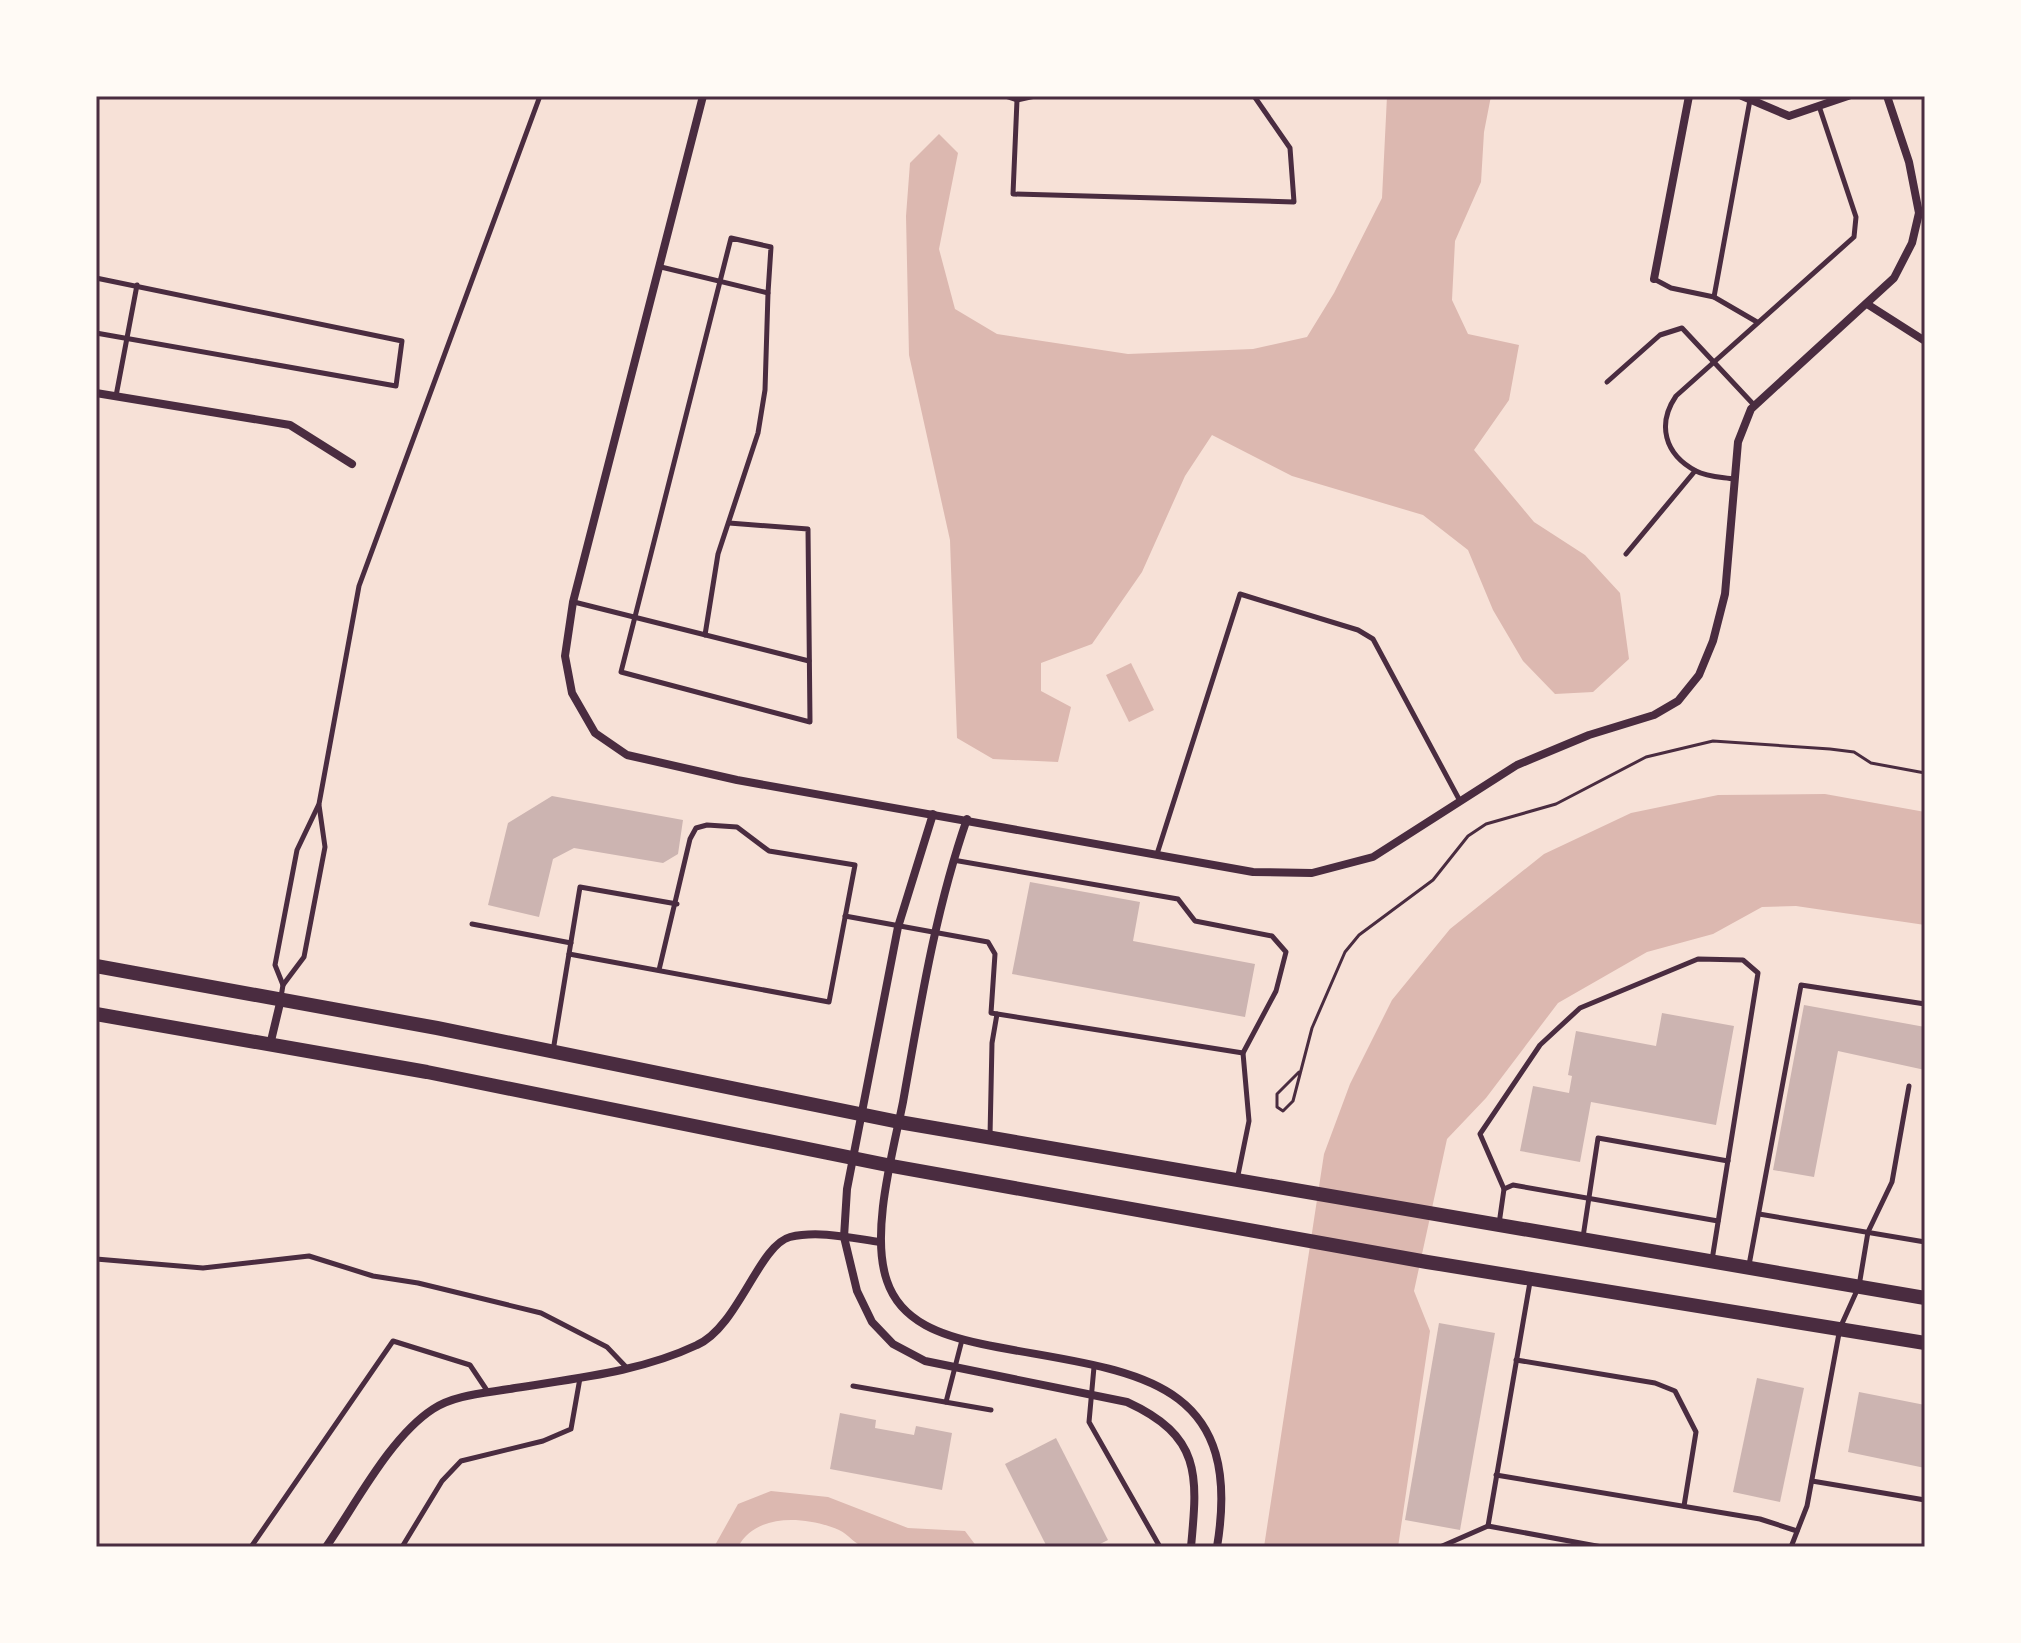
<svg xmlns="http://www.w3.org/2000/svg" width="2021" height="1643" viewBox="0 0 2021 1643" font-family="'PT Sans Narrow',sans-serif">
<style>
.water{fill:#dcb8b0}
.building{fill:#ccb4b1}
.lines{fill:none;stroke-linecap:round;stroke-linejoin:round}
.path{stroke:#4a2c40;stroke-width:3}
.service{stroke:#4a2c40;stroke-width:5}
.minor{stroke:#4a2c40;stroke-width:8}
.secondary{stroke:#4a2c40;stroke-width:14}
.neatline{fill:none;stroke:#4a2c40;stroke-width:3}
</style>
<rect width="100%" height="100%" fill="#f7e1d7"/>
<g class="water">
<path d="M1387,96H1491L1484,132L1481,182L1455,241L1452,300L1468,334L1519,345L1509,400L1474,450L1534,522L1585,555L1620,593L1629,659L1593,692L1555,694L1523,661L1493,610L1468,550L1423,515L1292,476L1212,435L1185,476L1142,572L1092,644L1041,663V691L1071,707L1058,762L993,759L957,738L950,540L909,355L906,216L910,163L939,134L958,153L939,249L955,309L997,334L1128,354L1253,349L1307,337L1334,293L1382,198Z"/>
<path d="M1131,663L1154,710L1129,722L1106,675Z"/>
<path d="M1825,794L1925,812V925L1796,906L1762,907L1713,934L1647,952L1558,1003L1486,1098L1447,1139L1414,1291L1430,1331L1398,1547H1264L1324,1154L1350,1084L1392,1000L1450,929L1544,854L1631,813L1718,795Z"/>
<path d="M771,1491L828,1497L908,1528L965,1531L977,1547C945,1547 894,1553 865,1547C855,1545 848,1534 839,1530C809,1517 757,1511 738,1547H714L738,1504Z"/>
</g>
<g class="building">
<path d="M552,796L683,820L678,854L663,863L574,848L553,859L539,917L488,905L508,823Z"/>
<path d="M1030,882L1140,902L1133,941L1255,964L1245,1017L1012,974Z"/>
<path d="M1804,1005L1925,1027V1070L1838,1051L1814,1177L1773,1170Z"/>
<path d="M1662,1013L1734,1026L1716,1125L1591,1102L1580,1162L1520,1151L1533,1086L1569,1093L1572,1076L1568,1075L1576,1031L1656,1046Z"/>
<path d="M1439,1323L1495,1333L1460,1530L1405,1520Z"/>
<path d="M1757,1378L1804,1388L1780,1502L1733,1492Z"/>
<path d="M1859,1392L1925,1405V1468L1848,1452Z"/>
<path d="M840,1413L876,1420L875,1428L914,1435L916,1426L952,1433L942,1490L830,1469Z"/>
<path d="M1056,1438L1108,1540L1094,1547H1047L1005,1464Z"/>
</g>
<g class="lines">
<path class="path" d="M1299,1072L1277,1094V1107L1283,1111L1293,1101L1312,1028L1345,952L1359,935L1433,880L1468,836L1486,824L1556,804L1646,757L1713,741L1830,749L1854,752L1871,763L1925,773"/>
<g class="service">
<path d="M1005,96L1017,100L1035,96"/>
<path d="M1017,100L1013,194L1294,202L1290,148L1254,96"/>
<path d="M661,267L768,293L765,390L758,433L718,554L705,635"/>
<path d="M96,278L402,341L396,386L96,333"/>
<path d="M1654,279L1671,288L1714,297L1757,322"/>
<path d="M1714,297L1750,100"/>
<path d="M1607,382L1660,335L1682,328L1754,405"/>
<path d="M116,396L137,285"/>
<path d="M1734,479C1722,477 1707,477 1696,471C1664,454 1657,424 1676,396L1854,237L1856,217L1819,106"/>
<path d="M729,523L808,529L810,722L621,672L731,238L771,247L768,293"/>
<path d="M1626,554L1695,471"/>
<path d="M574,602L809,661"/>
<path d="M1157,854L1240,594L1358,630L1373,639L1460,801"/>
<path d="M953,860L1178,899L1195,921L1272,936L1286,952L1276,991L1243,1053L1249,1121L1237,1180"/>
<path d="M845,916L988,942L995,954L991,1013L1243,1053"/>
<path d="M472,924L571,943"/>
<path d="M569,954L829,1002L855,865L769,851L737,827L707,825L696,828L690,839L659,970"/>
<path d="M283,985L275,965L297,850L319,804L359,586L540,96"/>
<path d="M281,997L283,985L304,957L325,847L319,805"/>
<path d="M553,1051L580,887L677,904"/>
<path d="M990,1136L992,1043L997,1014"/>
<path d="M1504,1189L1513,1185L1718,1221"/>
<path d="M1759,1214L1925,1242"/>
<path d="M1499,1224L1504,1189L1480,1134L1540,1045L1580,1008L1698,959L1743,960L1758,973L1712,1260"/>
<path d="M1583,1237L1598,1138L1728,1161"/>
<path d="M96,1259L203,1268L309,1256L373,1276L418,1283L541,1313L607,1347L627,1368"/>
<path d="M1749,1265L1801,985L1925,1004"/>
<path d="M1516,1360L1655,1383L1675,1391L1696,1432L1684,1506"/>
<path d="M1094,1367L1089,1422L1160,1547"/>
<path d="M853,1386L991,1410"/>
<path d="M946,1402L962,1340"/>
<path d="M1496,1475L1760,1519L1797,1531"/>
<path d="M1812,1481L1925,1500"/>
<path d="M1488,1526L1530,1282"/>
<path d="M251,1547L393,1341L470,1365L488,1392"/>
<path d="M402,1547L442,1481L461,1461L543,1441L571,1429L580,1378"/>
<path d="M1440,1547L1488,1526L1602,1547"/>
<path d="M1791,1547L1807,1506L1840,1328L1859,1286L1868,1232L1892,1182L1909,1086"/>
</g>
<g class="minor">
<path d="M703,96L573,602L565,656L572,693L595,733L627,755L737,780L1253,872L1312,873L1373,857L1517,765L1589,735L1654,715L1678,701L1699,675L1713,641L1725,594L1738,442L1751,409L1894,278L1912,243L1919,213L1909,162L1887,96"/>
<path d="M1742,96L1789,116L1848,96"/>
<path d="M1654,279L1689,96"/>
<path d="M1867,304L1925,341"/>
<path d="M96,393L290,425L352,464"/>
<path d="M933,814L898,927L847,1189L844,1237L857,1291L872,1322L893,1344L925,1361L1127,1402C1201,1436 1198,1474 1191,1547"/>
<path d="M967,819C935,911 920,1007 903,1102C893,1152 870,1233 887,1281C901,1323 944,1336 982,1344C1117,1372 1247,1366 1217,1547"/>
<path d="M270,1045L281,999"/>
<path d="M326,1547C356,1504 390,1437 433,1409C455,1394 489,1393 515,1388C577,1378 640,1372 697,1345C738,1327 759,1245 790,1237C818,1230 852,1238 880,1242"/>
</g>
<g class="secondary">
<path d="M96,966L437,1028L899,1122L1925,1298"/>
<path d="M96,1014L427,1072L892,1166L1427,1262L1925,1343"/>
</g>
</g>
<rect width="2021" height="1643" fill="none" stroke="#fffaf5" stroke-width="196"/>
<rect x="98" y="98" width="1825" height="1447" class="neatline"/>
</svg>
